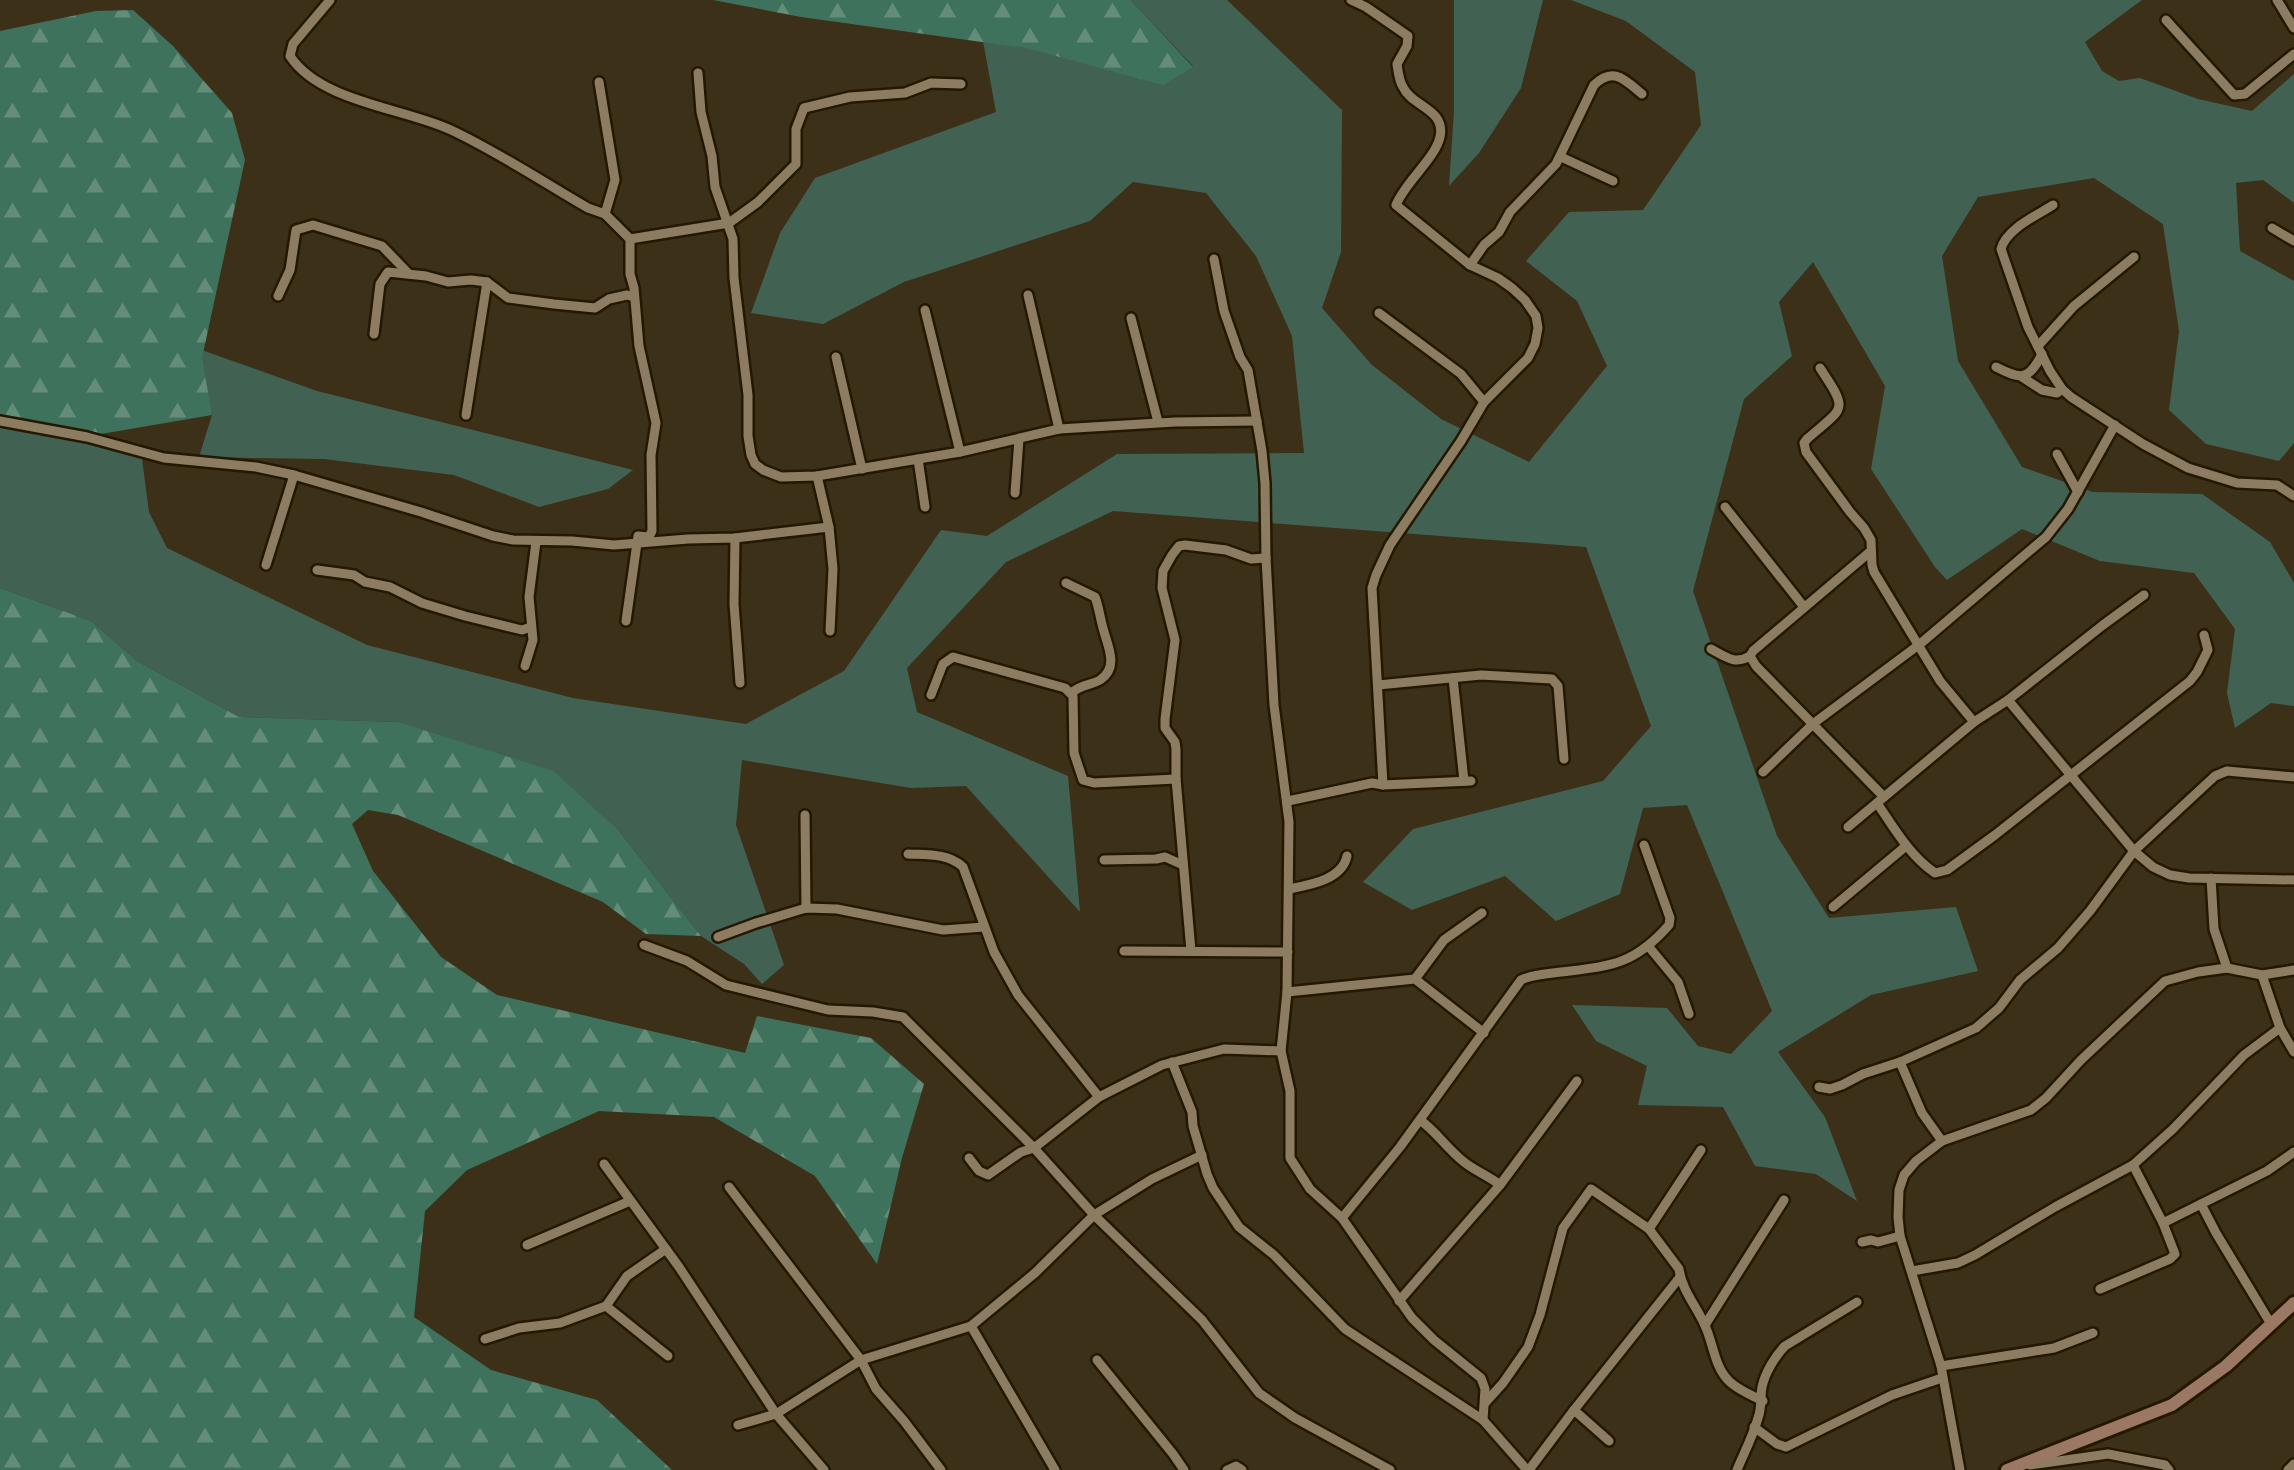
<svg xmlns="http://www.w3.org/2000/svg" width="2294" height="1470" viewBox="0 0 2294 1470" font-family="Montserrat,sans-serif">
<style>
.grass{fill:#416253}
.forest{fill:url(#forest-firs)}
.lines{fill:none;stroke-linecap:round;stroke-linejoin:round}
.street-casing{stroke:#241801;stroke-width:14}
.secondary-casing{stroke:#241801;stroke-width:18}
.street{stroke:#8c7d62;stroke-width:9}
.secondary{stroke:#9a7863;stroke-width:12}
</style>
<defs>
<pattern id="forest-firs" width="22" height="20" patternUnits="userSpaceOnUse" patternTransform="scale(2.5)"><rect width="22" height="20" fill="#3e725c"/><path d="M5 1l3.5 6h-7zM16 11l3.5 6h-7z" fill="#638c79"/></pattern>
</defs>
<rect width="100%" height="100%" fill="#3d3018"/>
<g class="grass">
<path d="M1131,0H1227L1342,110L1341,252L1322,308L1372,365L1441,419L1529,462L1607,366L1577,301L1526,261L1569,212L1643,210L1701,125L1695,72L1626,21L1571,0H2142L2085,42L2102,71L2119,81L2140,78L2198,99L2252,111L2294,74V203L2263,180L2236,183L2240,251L2294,281V443L2279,461L2206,444L2169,410L2179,331L2163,224L2094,178L1978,197L1942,256L1958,361L2022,467L2093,492L2202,494L2270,542L2294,583V706L2271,703L2235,728L2227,693L2235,629L2194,573L2100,561L2022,529L1947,580L1935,567L1871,469L1885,386L1813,262L1779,302L1792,356L1744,399L1693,591L1777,836L1829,918L1956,907L1978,971L1871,995L1778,1052L1825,1117L1857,1201L1816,1174L1755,1166L1723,1107L1638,1105L1647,1066L1596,1041L1572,1005L1667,1008L1698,1046L1731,1054L1772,1011L1687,805L1643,808L1620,894L1556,921L1505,876L1412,910L1363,882L1413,829L1603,781L1651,726L1586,547L1113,511L1006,562L907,668L917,712L1068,776L1080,912L966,786L911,788L742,760L736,825L784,965L762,984L744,964L701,936L619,831L398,722L239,717L137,661L91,621L0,588V417L140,444L149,512L167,548L367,645L573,698L746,724L844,671L941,530L987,536L1117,454L1304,453L1292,336L1256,256L1206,193L1133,182L1090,221L904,282L823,324L751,313L780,233L815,178L996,112L983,41L1027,48L1162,84L1193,66Z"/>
<path d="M1454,0H1543L1521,88L1479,153L1449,186L1454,111Z"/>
<path d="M196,348L317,391L633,470L608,489L539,507L454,475L324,459L199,457L212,415Z"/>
</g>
<g class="forest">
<path d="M594,0H1131L1193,67L1163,85L1026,48L801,17L713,0Z"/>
<path d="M133,10L173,46L232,113L245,160L202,358L212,415L95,435L0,417V31L96,11Z"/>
<path d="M0,588L91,621L137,661L239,717L398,722L553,771L619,831L701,936L646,934L603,902L398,815L368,810L352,824L373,871L441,957L497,995L745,1053L757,1016L871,1038L924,1084L902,1158L877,1264L815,1176L714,1117L599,1111L467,1170L425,1211L414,1317L491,1370L597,1400L672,1470H0Z"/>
</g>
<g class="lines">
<g class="street-casing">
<g id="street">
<path d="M330,0L293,44L290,56C320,102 404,108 451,130C498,152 543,182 588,208L605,214L630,239V274L634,288L639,346L656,423L651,455L652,531L649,537L638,536L626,621"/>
<path d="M1351,0L1366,7L1408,36L1407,46L1397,64C1398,71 1399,81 1403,87C1412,107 1446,109 1440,137C1435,159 1405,182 1396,205L1470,265L1498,278L1512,288L1525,300L1536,316L1538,328L1535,344L1528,358L1484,402L1461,441L1390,545L1376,575L1372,588L1383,785"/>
<path d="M2277,0L2294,28"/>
<path d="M2166,20L2234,95L2245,94L2294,54"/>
<path d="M698,73L701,112L712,156L715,187L733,239L734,278L748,395V436L751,455L755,464L763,470L781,477L817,476L960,452L1059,429L1175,422L1257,421"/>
<path d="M599,82L615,180L605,214"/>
<path d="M1561,157L1613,181"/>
<path d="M2053,205C2036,216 2006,229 2001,249L2028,327L2050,371L2062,389L2071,397L2143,444L2188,468L2237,483L2277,485L2294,496"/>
<path d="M2272,228L2294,241"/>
<path d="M630,239L729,223L758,202L796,164V129L804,108L850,97L905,93L931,83L961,84"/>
<path d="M1214,259L1224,311L1240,357L1248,370L1262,451L1265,483L1266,558L1274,705L1289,822L1287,992L1281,1051L1290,1091V1158L1310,1189L1342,1218L1412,1318L1434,1340L1481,1378L1485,1389L1483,1420L1527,1470"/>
<path d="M1470,265L1484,245L1499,232L1510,212L1556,164L1594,85C1614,66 1625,80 1642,94"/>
<path d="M1028,295L1059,429"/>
<path d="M278,296L290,270L296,230L313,225L382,246L408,273"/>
<path d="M925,310L960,452"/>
<path d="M1379,313L1461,374L1484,402"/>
<path d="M1131,318L1158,422"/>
<path d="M374,334L380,284L388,272L426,276L448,282L471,280L487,282L508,298L554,304L595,308L609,299L627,295L634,297"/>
<path d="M2038,346L2074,306L2134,257"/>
<path d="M836,357L862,469"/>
<path d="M1996,367C2020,379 2028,382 2042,354"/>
<path d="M1820,368C1849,412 1845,406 1807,439L1804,443L1806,452L1850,512L1864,528L1871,540L1872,565L1874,572L1940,681L1974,722"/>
<path d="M2022,377L2042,390L2057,393L2062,389"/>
<path d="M466,415L487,282"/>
<path d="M0,421L87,437L164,458L256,467L294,475L421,512L493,536L513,540L572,541L614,545L688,539L735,538L829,527"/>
<path d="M2057,454L2078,492"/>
<path d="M918,459L925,507"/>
<path d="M817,476L829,527L833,569L830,631"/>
<path d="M1015,493L1019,439"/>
<path d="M1725,507L1804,607"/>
<path d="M735,538L734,604L740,683"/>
<path d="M1871,551L1753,651L1750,656L1756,666L1884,797"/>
<path d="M266,565L294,475"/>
<path d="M317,570L354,575L365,582L390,587L422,603L465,616L522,630L531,627"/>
<path d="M1066,583L1095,597C1099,607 1100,618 1103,628C1107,645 1120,667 1100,680C1090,686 1084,683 1071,693"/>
<path d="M1711,649C1726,657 1735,665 1750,656"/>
<path d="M525,666L533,640L529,597L536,542"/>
<path d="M1453,678L1464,781"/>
<path d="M1378,685L1481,675L1552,679L1558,686L1564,759"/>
<path d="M931,695L943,664L953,657L1065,688L1073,696L1074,753L1083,780L1094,783L1176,779"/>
<path d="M2008,700L2134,851L2153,867L2170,875L2189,878L2294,880"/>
<path d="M1763,772L1814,723L1920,644L2046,537L2068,509L2115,425"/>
<path d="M1288,801L1372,783L1383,785L1471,781"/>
<path d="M1877,803C1894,828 1910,856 1935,873L1947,870L1995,835L2190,681L2197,672L2208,650L2204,635"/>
<path d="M805,815L806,908"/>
<path d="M1848,827L1974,722L2008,700L2103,625L2144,595"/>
<path d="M908,854C926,855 948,853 963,867L994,952L1018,995L1099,1097"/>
<path d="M1104,860L1156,859L1165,857L1183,865"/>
<path d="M2211,878L2214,929L2227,968"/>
<path d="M1289,889C1309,885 1342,880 1347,856"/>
<path d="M1833,907L1906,846"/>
<path d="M718,937L756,923L806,908L837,909L943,930L984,927"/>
<path d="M644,945L687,961L726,985L828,1010L873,1012L903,1017L1034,1148L1094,1215L1202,1320L1259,1393L1295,1418L1390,1470"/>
<path d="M1649,947L1678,982L1689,1014"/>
<path d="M1124,951L1288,952"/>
<path d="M1191,951L1176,779V749L1175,742L1165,728V719L1175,640L1162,588L1163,571L1172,555L1179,546L1185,545L1226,550L1251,559L1266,558"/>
<path d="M2262,975L2280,1028L2294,1052"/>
<path d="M1415,979L1444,940L1482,913"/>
<path d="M1287,992L1415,979L1484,1033"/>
<path d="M1172,1062L1192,1112L1193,1126L1207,1174L1213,1188L1239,1227L1274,1255L1345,1329L1483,1420"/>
<path d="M1900,1062L1922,1113L1942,1141"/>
<path d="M1819,1087L1830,1089L1842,1085L1863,1074L1900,1062L1976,1028L1999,1008L2020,980L2058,948L2090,911L2134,851L2215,776L2227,771L2294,777"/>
<path d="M1420,1120C1437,1132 1447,1149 1464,1162C1475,1171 1489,1176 1500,1185"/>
<path d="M969,1158L979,1171L988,1175L1021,1152L1034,1148L1099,1097L1162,1065L1224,1049L1281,1051"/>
<path d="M604,1164L679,1267L776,1414L824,1470"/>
<path d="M729,1187L861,1360L876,1389L904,1421L941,1470"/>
<path d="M2201,1204L2216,1233L2271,1324"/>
<path d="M1342,1218L1400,1147L1521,980C1533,974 1547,974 1561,972C1611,966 1634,965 1669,925L1670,918L1644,845"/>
<path d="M2163,1223L2267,1171L2294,1152"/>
<path d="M1649,1229L1701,1150"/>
<path d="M1862,1242L1871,1240L1878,1242L1900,1236"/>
<path d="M527,1245L630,1201"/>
<path d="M1912,1271L1958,1263L1975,1255L2055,1207L2133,1165L2173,1129L2244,1055L2280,1028"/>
<path d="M2100,1289L2170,1259L2175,1254L2163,1223L2133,1165"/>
<path d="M1399,1301L1500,1185L1577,1081"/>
<path d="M606,1306L668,1356"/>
<path d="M1705,1325L1784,1200"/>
<path d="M971,1326L1055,1470"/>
<path d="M485,1339L519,1328L560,1323L606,1306L627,1276L666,1249"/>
<path d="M1097,1360L1173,1454L1184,1470"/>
<path d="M1941,1366L2054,1348L2093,1333"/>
<path d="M1485,1403L1503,1383L1528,1347L1540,1315L1563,1228L1591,1189L1649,1229L1679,1269C1682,1291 1698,1308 1706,1328C1713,1344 1715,1367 1728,1380C1736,1389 1751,1395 1763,1401"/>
<path d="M1574,1410L1609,1441"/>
<path d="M738,1425L776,1414L861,1360L971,1326L1035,1273L1094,1215L1152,1179L1202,1155"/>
<path d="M1754,1427L1777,1444L1786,1447L1892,1395L1942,1378"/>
<path d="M2030,1465L2108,1454L2165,1465L2169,1470"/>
<path d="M1227,1470L1236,1466L1242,1470"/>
<path d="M1529,1470L1574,1410L1680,1277"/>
<path d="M1737,1470C1744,1453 1753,1436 1758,1418C1762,1408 1760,1398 1762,1387C1765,1373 1775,1356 1785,1346L1857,1302"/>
<path d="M1960,1470L1941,1366L1900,1236L1898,1217L1899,1190L1904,1175L1916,1161L1942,1141L2031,1110L2046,1098L2081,1060L2165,981L2198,972L2227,968L2262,975L2294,970"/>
<path d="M2288,1470L2294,1464"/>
</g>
</g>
<g class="secondary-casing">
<path id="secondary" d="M2007,1470L2172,1405L2226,1366L2294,1303"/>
</g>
<use href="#street" class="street"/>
<use href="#secondary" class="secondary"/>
</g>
</svg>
